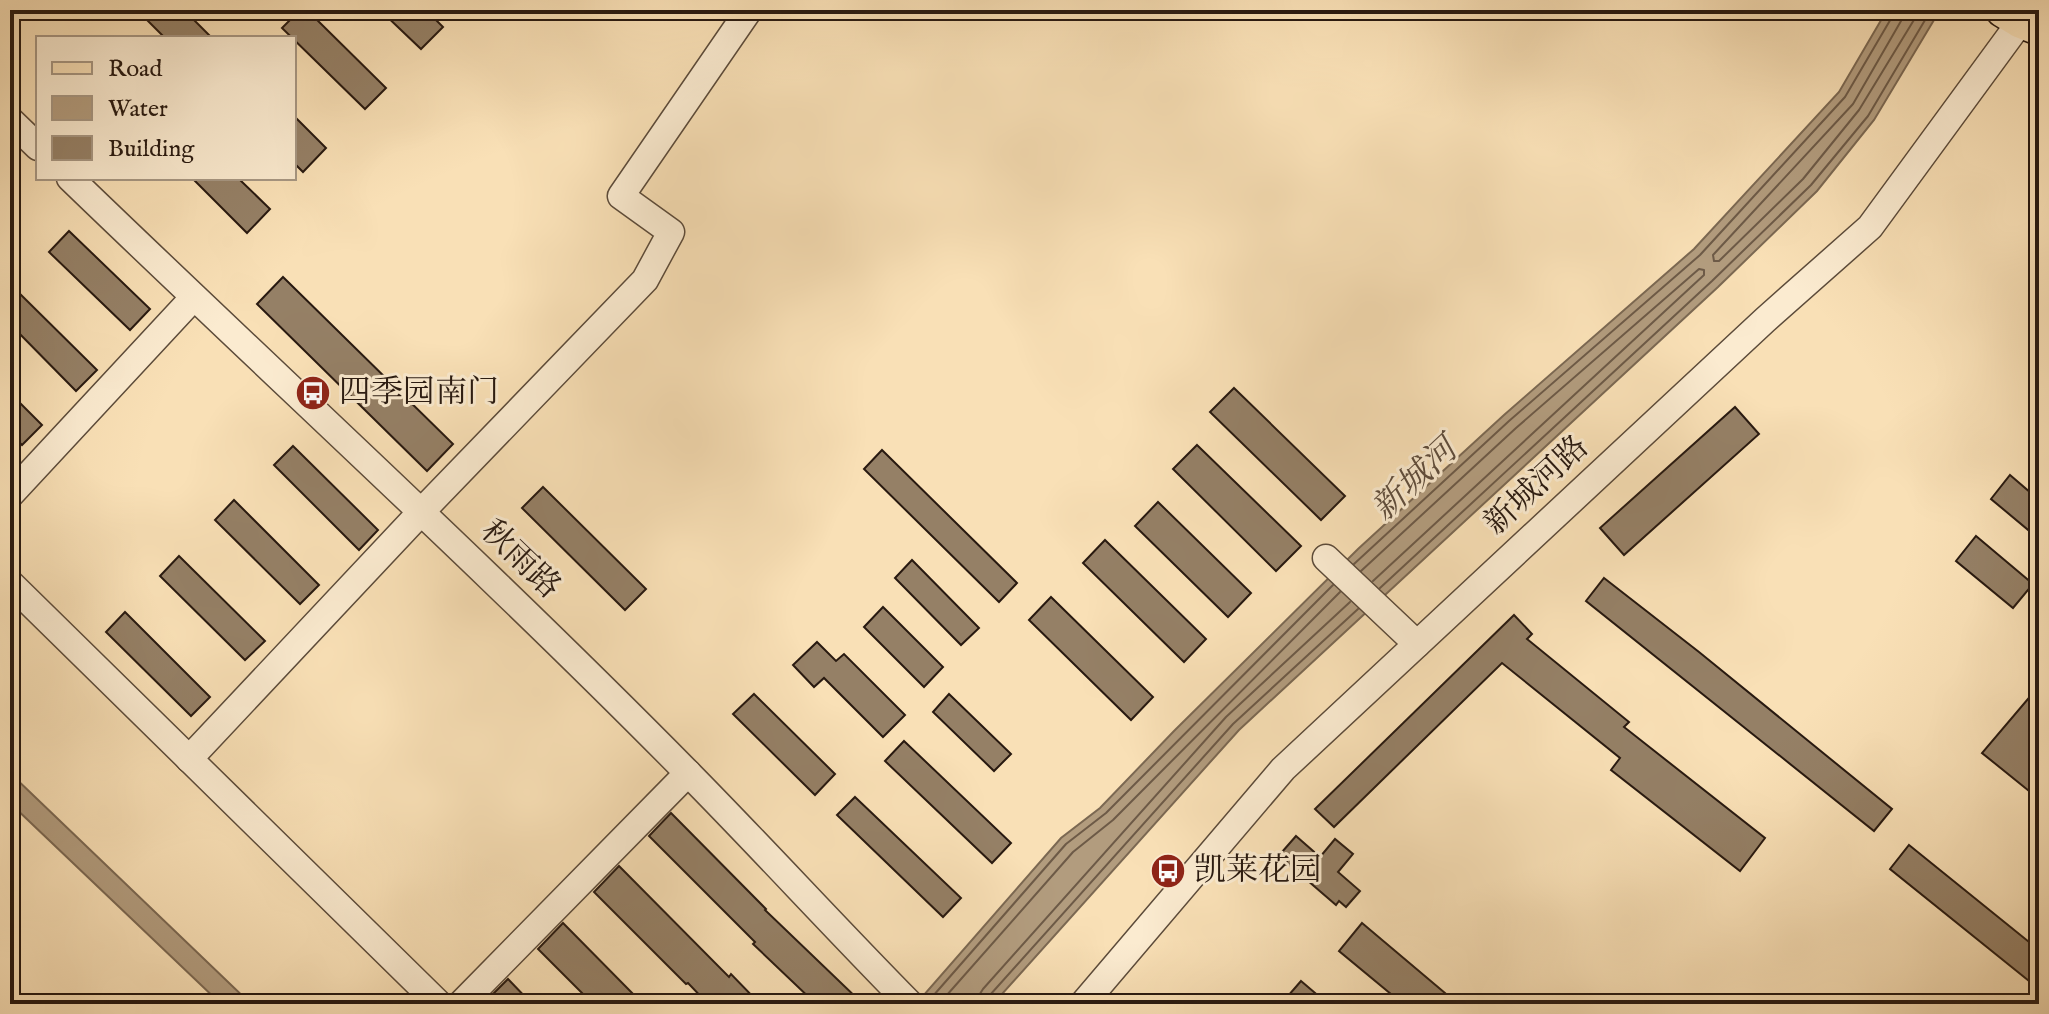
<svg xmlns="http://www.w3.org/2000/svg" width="2049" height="1014" viewBox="0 0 2049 1014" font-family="'IM FELL English','Noto Serif SC',serif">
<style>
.water{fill:#b29c7e;stroke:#7b6852;stroke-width:2}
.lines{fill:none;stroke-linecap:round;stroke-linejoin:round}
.shore{stroke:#6d5a47;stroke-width:2}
.building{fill:#958066;stroke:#281910;stroke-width:2}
.minor-casing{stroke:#5c4b3a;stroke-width:29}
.major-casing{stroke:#281910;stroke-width:37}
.minor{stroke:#fbebd0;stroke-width:26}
.major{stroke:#f9e0b6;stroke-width:34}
.labels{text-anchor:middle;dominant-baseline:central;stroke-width:6;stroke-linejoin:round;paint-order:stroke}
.poi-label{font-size:32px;fill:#281910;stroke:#fbebd0;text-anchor:start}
.street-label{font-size:32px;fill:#281910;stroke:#fbebd0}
.water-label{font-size:34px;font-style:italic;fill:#5f4d3c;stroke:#fbebd0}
</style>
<rect width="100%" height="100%" fill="#f9e0b6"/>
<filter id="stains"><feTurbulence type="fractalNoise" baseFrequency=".0025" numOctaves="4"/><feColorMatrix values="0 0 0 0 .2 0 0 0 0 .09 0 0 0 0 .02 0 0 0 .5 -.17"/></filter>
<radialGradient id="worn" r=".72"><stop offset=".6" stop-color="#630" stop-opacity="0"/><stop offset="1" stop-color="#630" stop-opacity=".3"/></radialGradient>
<g class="water">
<path d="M1887,10H1940L1874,120L1817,191L1718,287L1239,730L993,1004H916L1061,838L1100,808L1174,731L1358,549L1504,415L1694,249L1839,92Z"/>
<path d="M10,773L251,1004H221L10,803Z"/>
</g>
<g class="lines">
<g class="shore">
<path d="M1903,10L1901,21L1853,104L1713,255L1714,261H1719L1803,179L1859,110L1920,10"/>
<path d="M1354,564L1509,421L1700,255L1845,97L1892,17L1893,10"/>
<path d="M1361,571L1516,428L1699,269L1704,270V275L1373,581"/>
<path d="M1380,588L1712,281L1811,185L1868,116L1931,10"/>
<path d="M926,1004L1066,844L1106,813L1333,585"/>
<path d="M939,1004L1073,852L1113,820L1340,592"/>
<path d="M978,1004V997L983,989L1226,717L1350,602"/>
<path d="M988,1004L990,995L1233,724L1358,609"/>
</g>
</g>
<g class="building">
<path d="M137,10H184L212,38H165Z"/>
<path d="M300,10H307L386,88L365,109L282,28Z"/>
<path d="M380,10H426L443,27L421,49Z"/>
<path d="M294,116L326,148L303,172L294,163Z"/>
<path d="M192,178H238L270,209L247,233Z"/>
<path d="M69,231L150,309L130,330L49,252Z"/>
<path d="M283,277L453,444L427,471L257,304Z"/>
<path d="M10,284L97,370L76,391L10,324Z"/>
<path d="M1234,388L1345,496L1321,520L1210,412Z"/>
<path d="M10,393L42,425L22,445L10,433Z"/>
<path d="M1735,407L1759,434L1624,555L1600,528Z"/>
<path d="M1197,445L1301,546L1276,571L1173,469Z"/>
<path d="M293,446L378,530L359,550L274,465Z"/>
<path d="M882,450L1017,583L999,602L864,469Z"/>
<path d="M2010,475L2039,500V539L1991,499Z"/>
<path d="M543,487L646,589L625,610L522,508Z"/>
<path d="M234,500L319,585L300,604L215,520Z"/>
<path d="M1158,502L1251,593L1228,617L1135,526Z"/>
<path d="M1976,536L2033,584L2013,608L1956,561Z"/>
<path d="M1105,540L1206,639L1184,662L1083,563Z"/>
<path d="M179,556L265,641L245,660L160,576Z"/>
<path d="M912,560L979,628L961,645L895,578Z"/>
<path d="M1604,578L1699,652L1892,809L1874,831L1586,601Z"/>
<path d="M1051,597L1153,697L1131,720L1029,620Z"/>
<path d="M883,607L943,667L924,687L864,627Z"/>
<path d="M125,612L210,697L191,716L106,632Z"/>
<path d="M1514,615L1532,634L1527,639L1629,722L1624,727L1765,838L1740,871L1611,770L1620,758L1502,663L1334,827L1315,809Z"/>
<path d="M817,642L836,661L844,654L905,715L883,737L824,678L814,687L793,665Z"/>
<path d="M2039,686V799L1982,753Z"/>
<path d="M754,694L835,774L815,795L733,714Z"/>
<path d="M949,694L1011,754L994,771L933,712Z"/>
<path d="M904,741L1011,843L992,863L885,761Z"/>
<path d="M855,797L961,898L943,917L837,815Z"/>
<path d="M671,813L766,909L765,910L863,1004H816L753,944L755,942L649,836Z"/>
<path d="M1296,836L1320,857L1335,839L1353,854L1338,872L1360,891L1346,907L1339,901L1336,905L1286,862L1289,859L1282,852Z"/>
<path d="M1909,845L2039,950V989L1890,869Z"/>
<path d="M619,866L729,977L731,974L760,1004H708L688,983L686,984L594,892Z"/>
<path d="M563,923L643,1004H593L538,949Z"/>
<path d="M1362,923L1458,1004H1403L1339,951Z"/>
<path d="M508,979L532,1004H483Z"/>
<path d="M1301,981L1328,1004H1281Z"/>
</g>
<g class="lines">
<g class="minor-casing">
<g id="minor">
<path d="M10,120L38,147"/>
<path d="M70,178C276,377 487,569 688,773C763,849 835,928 910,1004"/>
<path d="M10,495L194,297"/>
<path d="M1326,558L1417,644"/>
<path d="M10,583L439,1004"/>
<path d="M189,759L422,511L645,280L671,232L621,196L749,10"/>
<path d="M461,1004L688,773"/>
<path d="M1083,1004L1283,769L1765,320L1870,227L2021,21L2025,10"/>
</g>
</g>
<g class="major-casing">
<path id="major" d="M2003,10L2021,21L2039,28"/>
</g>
<use href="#minor" class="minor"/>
<use href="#major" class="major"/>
</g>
<defs>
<g id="bus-disc" transform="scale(1.8)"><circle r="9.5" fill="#8f2418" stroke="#fbebd0"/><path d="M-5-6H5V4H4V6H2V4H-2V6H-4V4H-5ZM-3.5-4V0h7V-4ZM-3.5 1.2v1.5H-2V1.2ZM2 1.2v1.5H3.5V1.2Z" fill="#fff"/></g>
</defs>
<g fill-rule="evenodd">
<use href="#bus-disc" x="313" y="393"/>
<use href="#bus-disc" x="1168" y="871"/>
</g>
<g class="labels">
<g class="poi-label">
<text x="339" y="393">四季园南门</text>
<text x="1194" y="871">凯莱花园</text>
</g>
<g class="street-label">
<text transform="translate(1537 486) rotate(-43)">新城河路</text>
<text transform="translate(520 560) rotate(44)">秋雨路</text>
</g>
<g class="water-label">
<text transform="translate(1415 480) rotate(-43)">新城河</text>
</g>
</g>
<rect width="2049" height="1014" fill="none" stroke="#f9e0b6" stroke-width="40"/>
<rect x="12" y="12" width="2025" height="990" fill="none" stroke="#281910" stroke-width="4"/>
<rect x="20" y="20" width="2009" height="974" fill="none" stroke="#281910" stroke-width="2"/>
<rect x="36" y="36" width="260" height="144" fill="#fbebd0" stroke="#a79783" stroke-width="2"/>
<rect x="52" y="62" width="40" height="12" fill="#f9e0b6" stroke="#a79783" stroke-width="2"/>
<text x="108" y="76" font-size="24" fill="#281910">Road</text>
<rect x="52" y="96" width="40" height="24" fill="#b29c7e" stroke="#a79783" stroke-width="2"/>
<text x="108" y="116" font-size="24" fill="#281910">Water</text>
<rect x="52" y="136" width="40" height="24" fill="#958066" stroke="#a79783" stroke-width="2"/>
<text x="108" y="156" font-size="24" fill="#281910">Building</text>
<rect width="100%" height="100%" filter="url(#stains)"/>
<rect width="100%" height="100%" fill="url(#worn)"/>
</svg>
